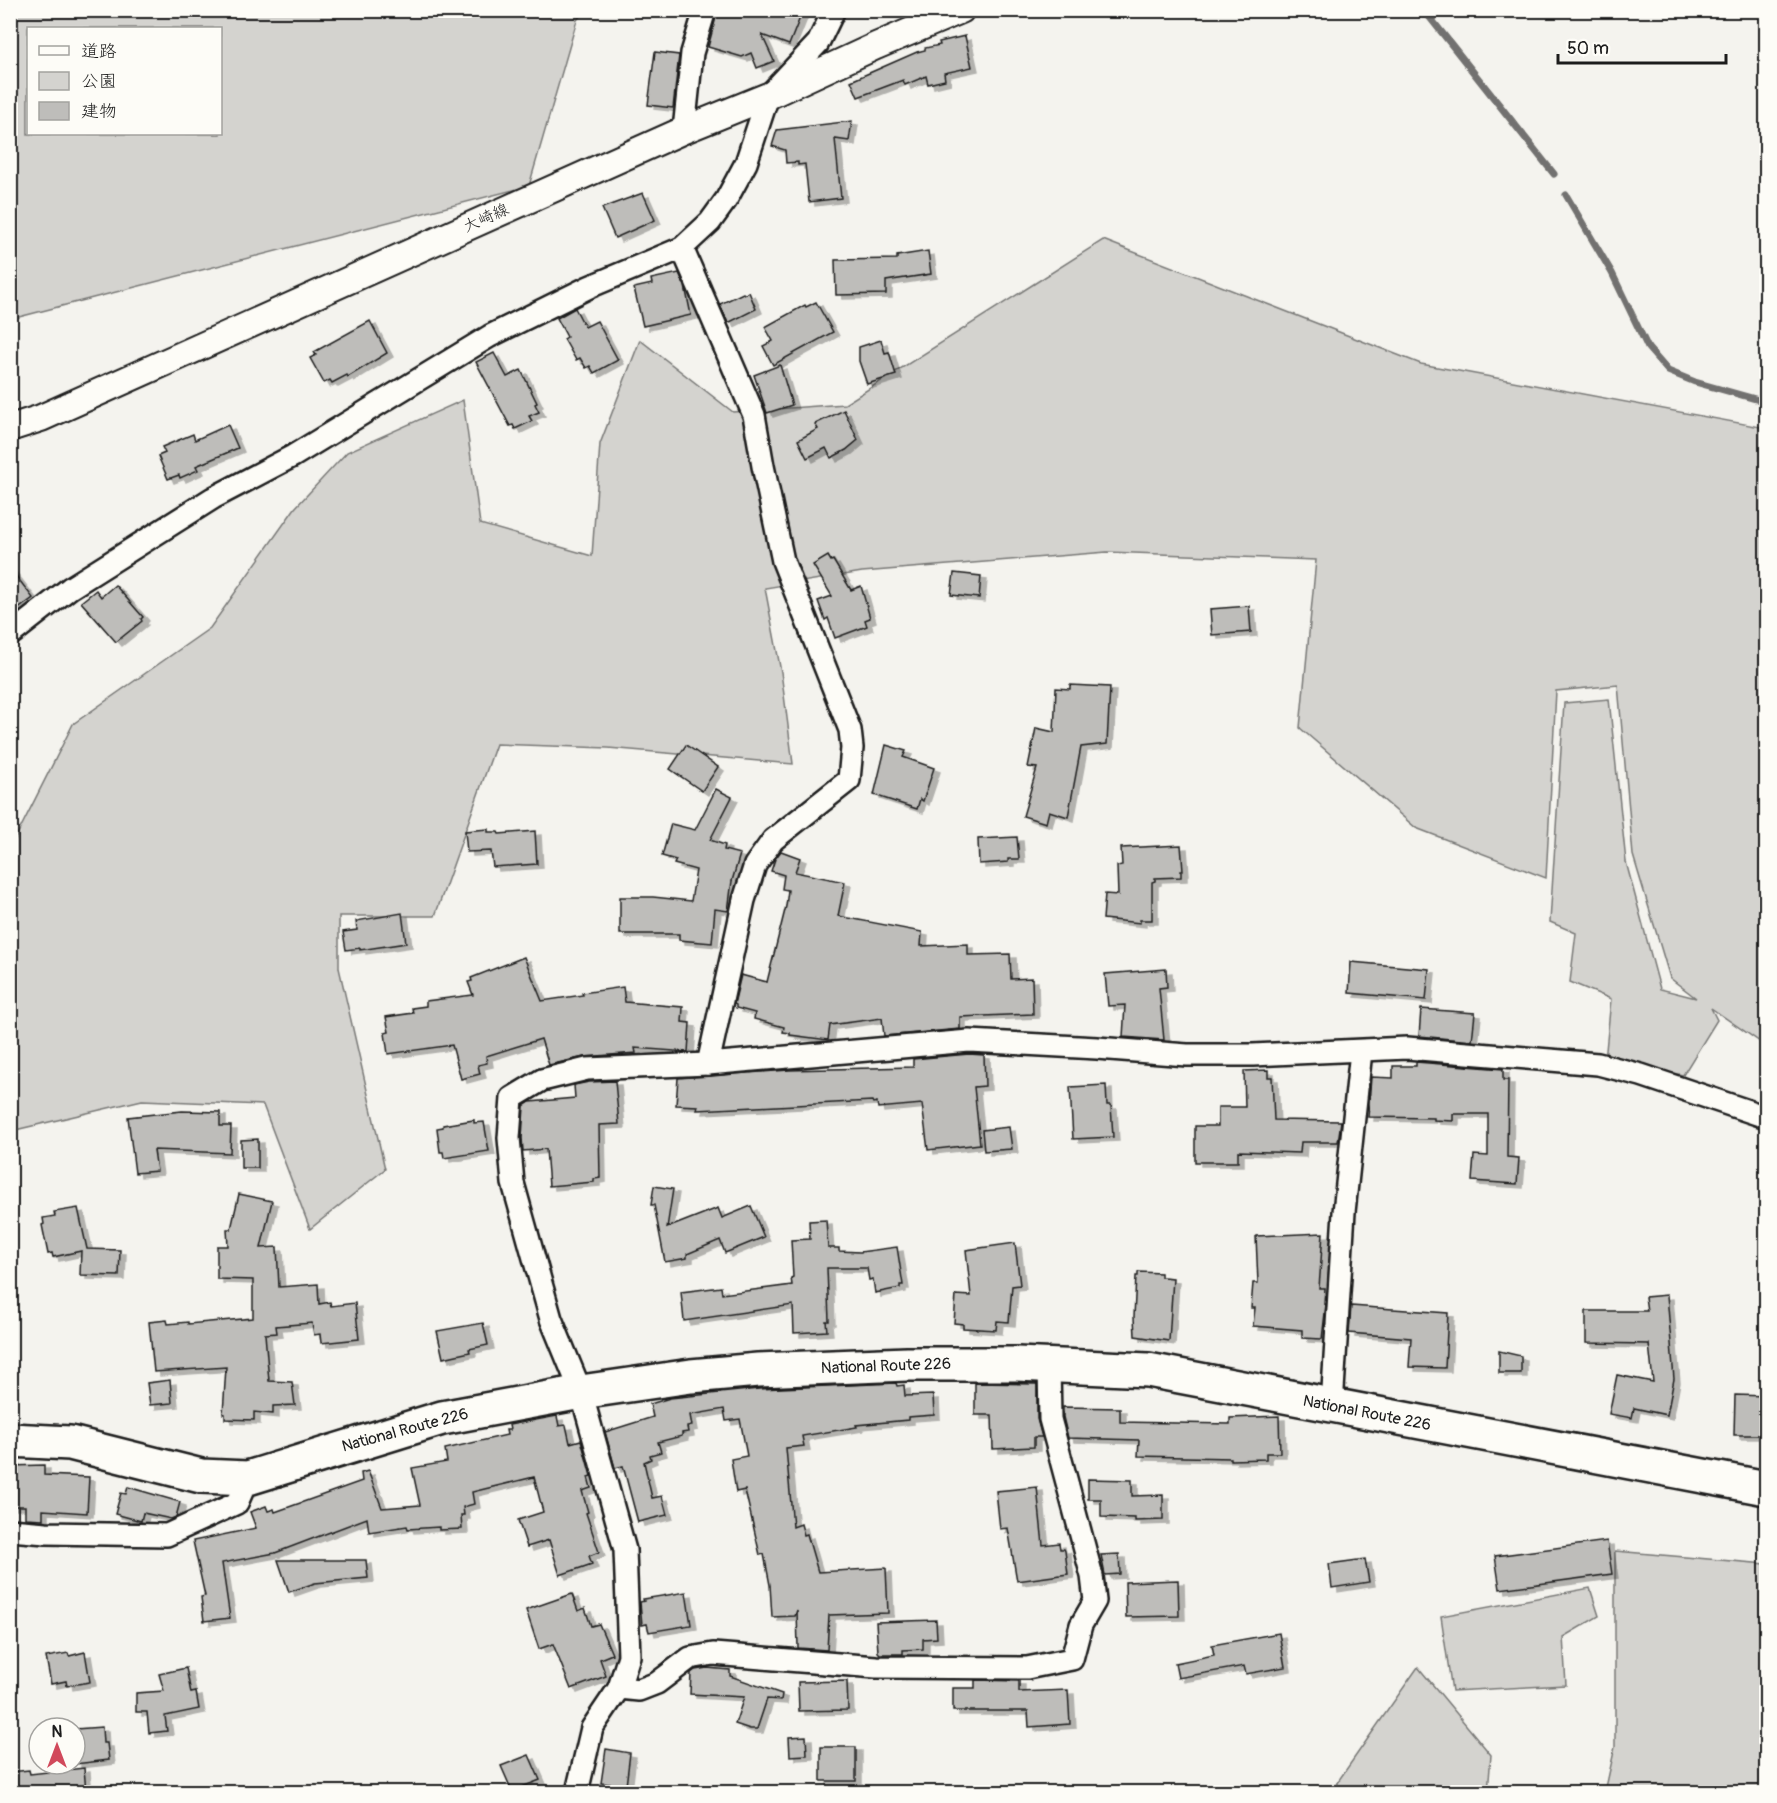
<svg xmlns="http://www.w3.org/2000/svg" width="1777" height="1803" viewBox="0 0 1777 1803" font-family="Pangolin,'Klee One',sans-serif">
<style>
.green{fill:#d4d3cf;stroke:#787876;stroke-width:1.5;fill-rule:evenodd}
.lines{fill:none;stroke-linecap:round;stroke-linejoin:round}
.stream{stroke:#72716f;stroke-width:7}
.building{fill:#bebdba;stroke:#1c1c1c;stroke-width:1.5;filter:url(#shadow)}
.minor-casing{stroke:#1c1c1c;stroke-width:26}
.tertiary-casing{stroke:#1c1c1c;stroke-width:30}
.trunk-casing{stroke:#1c1c1c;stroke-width:38}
.minor{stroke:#fdfcf7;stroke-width:21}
.tertiary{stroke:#fdfcf7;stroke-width:26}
.trunk{stroke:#fdfcf7;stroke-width:33}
.labels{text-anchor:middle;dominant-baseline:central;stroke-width:4.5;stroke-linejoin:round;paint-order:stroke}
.street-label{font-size:16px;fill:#1c1c1c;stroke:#fdfcf7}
</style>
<defs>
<filter id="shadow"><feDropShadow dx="6" dy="4" stdDeviation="0" flood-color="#0004"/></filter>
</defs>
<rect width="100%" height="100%" fill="#f4f3ee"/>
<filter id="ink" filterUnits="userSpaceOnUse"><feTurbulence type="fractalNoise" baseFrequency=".0167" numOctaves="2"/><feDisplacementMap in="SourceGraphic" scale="12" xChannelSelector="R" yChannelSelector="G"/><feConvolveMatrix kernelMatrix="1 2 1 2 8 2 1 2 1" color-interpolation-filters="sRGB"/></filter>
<g filter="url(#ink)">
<g class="green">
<path d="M11,11H584L577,20L529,186L11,319ZM28,28H220V134H28Z"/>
<path d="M1103,240L1421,364L1766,428V1046L1711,1008L1717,1020L1683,1075L1605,1061L1611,999L1570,982L1576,933L1550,922L1564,703L1609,699L1626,862L1660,989L1696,998L1670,978L1633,855L1618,685L1556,691L1546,878L1416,828L1300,728L1316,560L1107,552L862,572L765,588L781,672L793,764L608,748L496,744L435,916H339V968L385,1169L310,1229L263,1105L142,1100L11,1131L10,849L73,724L210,628L295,508L347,452L463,400L480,524L592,556L600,444L640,340L733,412L845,404Z"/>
<path d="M1615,1551L1766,1564V1792H1605L1615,1747Z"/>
<path d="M1590,1588L1599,1616L1563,1637L1566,1685L1452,1691L1441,1616Z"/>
<path d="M1418,1667L1491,1755L1488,1792H1214L1229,1787H1334Z"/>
</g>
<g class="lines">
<g class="stream">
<path d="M1424,10L1554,174"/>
<path d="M1566,195L1612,273L1648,348L1668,371L1695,382L1766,402"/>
</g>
</g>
<g class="building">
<path d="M718,10H803L789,45L762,35L774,61L757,68L751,53L742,57L708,47Z"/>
<path d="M965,36L972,67L944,73L945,80L928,84L926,76L905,85L903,80L858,97L851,81L917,52L925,50V48L940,45L939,42Z"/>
<path d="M655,52L679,55L673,108L648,105Z"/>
<path d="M852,121L849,141L835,139L841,198L809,202L805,164L798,165V162L786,163L785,150L772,146L777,130Z"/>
<path d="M643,193L655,220L615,238L602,208Z"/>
<path d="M928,251L931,274L886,281V294L836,295L835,260L897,259V256Z"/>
<path d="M679,273L685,286L691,315L643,326L634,288L652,284L651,279Z"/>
<path d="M749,292L756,309L728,323L720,304L743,293L744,295Z"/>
<path d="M816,302L833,332L773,365L763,346L773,341L765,327L805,305L806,307Z"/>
<path d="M575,308L585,327L597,321L618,360L594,373L590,366L586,368L580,358L576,360L564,339L567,337L557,318Z"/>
<path d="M370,321L387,353L348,377L347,375L332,383L330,380L324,383L310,358L316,355L314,352Z"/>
<path d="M881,340L885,353L889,352L896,375L867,384L859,361V347Z"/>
<path d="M494,353L507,377L521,370L537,403L535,404L539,412L529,416L532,421L515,429L513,425L510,426L476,362Z"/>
<path d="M780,365L792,405L767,413L754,375Z"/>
<path d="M844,410L858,440L846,450L831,458L826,448L807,458L798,440L818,429L815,424Z"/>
<path d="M228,425L238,448L196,466L198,470L180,478L179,475L168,479L158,456L165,453L162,447L193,434L195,440Z"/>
<path d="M828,556L831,561L833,560L851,590L861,586L870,618L865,620L867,626L835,638L828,618L825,620L818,601L832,596L813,565Z"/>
<path d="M10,568L33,598L10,615Z"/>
<path d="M954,573L981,576L979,598L951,595Z"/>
<path d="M115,585L143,617L141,619L142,621L116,642L81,602L96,590L101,597Z"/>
<path d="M1249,606L1251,632L1212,635L1210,609Z"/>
<path d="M1070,685L1110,687L1107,744L1081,747L1068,817L1049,811L1046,823L1023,816L1037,768L1028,767L1036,728L1054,732L1056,688L1070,689Z"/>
<path d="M686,745L718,767L702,791L670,769Z"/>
<path d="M886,745L906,751L903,757L934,768L923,801L920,799L917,809L874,795Z"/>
<path d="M716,789L732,797L710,840L725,845L724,850L740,854L732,881L728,911L715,909L712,943L679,940V934H620V897H653L691,901L696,870L674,864L676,860L662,856L671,824L695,830Z"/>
<path d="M488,829V832H498L499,834L535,831L537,864L493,867L491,851L467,852L465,831Z"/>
<path d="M1017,837L1019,859H1008V862L979,864L978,839Z"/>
<path d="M1181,845L1183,871H1181V877L1155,878V881L1152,882V920H1140V923L1103,919L1105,894L1118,895L1117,866L1122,865L1121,848Z"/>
<path d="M781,851L800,858L795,872L845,882L838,916L922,932L921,946L968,944V955L1010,954L1011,979L1032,978L1033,1014L960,1017V1029L884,1036L882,1018L830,1025L828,1040L790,1035V1033L783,1032L784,1027L754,1019L755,1013L736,1008V1005L734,1004L741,975L767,982L786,906L788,890L782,889L784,875L771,871L775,859Z"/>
<path d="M402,913L406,943L360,950V948L346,950L343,932L357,930L356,921Z"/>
<path d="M524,957L542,1001L583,995L582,993L623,987L625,1002L683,1007L682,1022L690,1023L688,1052L635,1048L636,1053L584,1057L549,1065L541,1039L486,1056L487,1063L478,1065L480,1074L461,1079L452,1045L388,1054L385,1033L389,1032L386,1017L413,1013L412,1008L426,1006V1001L473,995L468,982L472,981L471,978Z"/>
<path d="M1351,962L1429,969L1426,1000L1349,993Z"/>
<path d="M1166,969L1167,987L1159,988L1164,1040L1123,1037L1125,1005L1108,1006L1105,974Z"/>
<path d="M1421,1009L1475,1013L1472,1041L1419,1036Z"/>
<path d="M969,1054L984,1055L985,1086L974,1087L980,1144L928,1150L922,1104L878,1108L877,1102L873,1103L872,1101L697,1110L698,1106L676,1105L678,1078L789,1070L913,1067V1059Z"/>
<path d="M1416,1062L1503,1069V1080H1508L1507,1157L1519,1158L1517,1184L1472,1181L1474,1155L1488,1156V1114H1453V1121L1434,1120V1118L1368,1117L1371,1077L1393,1078V1066H1416Z"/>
<path d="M1268,1070V1077H1272L1274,1120L1341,1121L1338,1142H1301L1300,1153L1238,1151V1162H1195V1126H1218V1107H1245L1244,1071Z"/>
<path d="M615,1081L619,1124L599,1125L600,1178L594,1179V1182L549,1186L546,1149L523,1151L522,1138L524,1106L530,1102L575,1098L574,1085L589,1082Z"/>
<path d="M1106,1085L1107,1105H1111L1113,1137L1073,1139L1070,1087Z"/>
<path d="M182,1111L220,1112V1126H231L230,1153L154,1150L157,1171L135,1173L128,1117Z"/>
<path d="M474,1120V1123L484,1122L489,1151L444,1158L443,1152H440L437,1128L443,1127V1125Z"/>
<path d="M1009,1127L1012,1149L984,1151L982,1130Z"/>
<path d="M258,1139V1168H241V1140Z"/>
<path d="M654,1186L673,1189L667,1228L718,1208L722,1218L751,1206L764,1237L725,1253L720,1240L687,1254V1258L665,1262L654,1205H651Z"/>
<path d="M239,1194L272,1201L261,1248L277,1247L279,1287L318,1284L319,1304L330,1302L331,1306L355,1303L359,1339L321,1343L320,1334L314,1335L312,1323L276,1326L277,1333L265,1334L269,1381L292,1382L295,1405L273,1406V1414L254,1412V1420L225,1419V1414H223L226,1367L154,1372L149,1322L167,1320L168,1324L188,1322V1324L253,1318V1280L217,1279V1246H228L227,1229H231Z"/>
<path d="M78,1208L87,1249L120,1250L119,1276L80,1275L81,1251L53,1257L52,1253L48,1254L42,1225L44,1224L43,1218L55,1216L54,1212Z"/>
<path d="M826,1220L828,1248H839V1251L860,1252L897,1247L903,1285H900V1288L875,1293L873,1279L869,1280L867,1268H827L829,1321H826L827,1331L794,1333L793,1305L684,1321L681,1292L721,1287L722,1294L792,1285L791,1278L793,1277L791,1240L810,1239L809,1221Z"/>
<path d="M1323,1233L1319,1288H1325L1324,1304H1326L1322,1339L1302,1338V1330L1253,1326L1255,1308H1251L1253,1283H1258L1256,1236Z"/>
<path d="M1015,1243L1020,1285L1012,1286L1009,1322L997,1321L996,1330L963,1328V1324L954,1323L956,1295L971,1296L966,1250Z"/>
<path d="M1138,1272L1161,1273V1277L1173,1278L1169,1341L1135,1336L1134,1317L1136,1276H1138Z"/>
<path d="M1667,1295L1674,1379L1667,1415L1634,1408L1632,1418L1609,1414L1617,1375L1653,1382L1649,1344L1586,1343V1311H1647L1645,1297Z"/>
<path d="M1351,1306L1448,1313L1445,1368L1409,1367L1411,1338L1349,1333Z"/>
<path d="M483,1323L488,1345L469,1349L470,1352L443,1358L437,1331Z"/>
<path d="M1499,1351L1521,1356V1373H1499Z"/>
<path d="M170,1380L172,1403L150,1405L147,1383Z"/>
<path d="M896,1383L897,1386L904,1385L905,1396L933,1395L934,1415L908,1417V1420L856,1425L857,1427L802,1436L804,1446L786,1448L793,1527L801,1524L804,1535L807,1534L818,1572L886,1568L888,1613L829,1615L827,1650L798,1648L797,1610L795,1616L772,1617L770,1585L764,1554L760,1555L745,1490L736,1492L731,1459L747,1456L740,1419L726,1421L724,1409L690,1415L692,1426L687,1427L688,1432L682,1433V1436L658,1442L661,1452L650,1455L651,1459L644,1462L652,1498L662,1496L667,1515L638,1522L623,1466L615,1468L605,1432L653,1417L650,1404L670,1398L759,1389Z"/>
<path d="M975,1383L1037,1384V1419L1042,1437H1034V1447L993,1449L992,1415H975Z"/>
<path d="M1735,1395L1767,1396V1435H1734Z"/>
<path d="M1063,1407L1120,1408V1422L1230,1424V1418L1279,1416L1280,1453H1266V1459L1231,1460V1458L1138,1456L1139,1440L1068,1438L1063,1417Z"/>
<path d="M557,1416L559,1426L566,1425L570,1443L581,1440L591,1476L588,1477L591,1488L582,1491L588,1512L586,1513L599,1552L589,1556L592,1564L560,1575L549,1540L527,1547L518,1520L543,1512L534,1477L472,1492L474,1504L463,1507L464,1515H461L462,1529L439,1530V1527L408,1529L407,1526L369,1532L367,1518L275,1553L222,1563L230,1618L204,1621L201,1597L205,1596L193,1541L256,1528L250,1512L266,1506L268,1511L274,1509L275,1512L362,1481L361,1473L368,1471L382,1508L420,1505L412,1468L447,1462L445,1449L507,1435L506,1430H510L509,1425Z"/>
<path d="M44,1465V1475L89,1477L87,1513L43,1510V1519L25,1518V1506H10V1466Z"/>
<path d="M1088,1479L1132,1480V1496L1163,1495V1520L1135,1521V1518L1101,1517V1499H1088Z"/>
<path d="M128,1487L180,1502L176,1517L171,1519L143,1513L141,1521L115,1514L121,1493L126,1494Z"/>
<path d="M1037,1487L1043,1545L1059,1543L1060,1549H1064L1065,1551L1068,1574L1017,1581L1008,1528L1000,1529L996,1491Z"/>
<path d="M1607,1541L1612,1574L1500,1589L1495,1556Z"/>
<path d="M1119,1554L1120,1574L1105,1575L1101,1555Z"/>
<path d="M1365,1559L1369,1582L1332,1588L1329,1564Z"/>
<path d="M278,1560H366L368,1578L315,1583L289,1592Z"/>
<path d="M1178,1580L1179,1616L1126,1617L1125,1582Z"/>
<path d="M686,1592L691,1625L649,1632L647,1624L642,1625L640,1602L644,1601L643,1599Z"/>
<path d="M572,1594L578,1611L585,1608L591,1626L599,1624L612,1654L600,1659L606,1676L571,1689L553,1644L539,1649L526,1610Z"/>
<path d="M936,1620L937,1638L923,1639V1649L903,1650V1654H880L878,1652L876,1622Z"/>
<path d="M1279,1633L1285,1667L1246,1674L1244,1666L1178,1678L1175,1663L1214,1655L1212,1645Z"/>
<path d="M85,1652L90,1682L67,1686L66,1681L51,1684L46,1657L68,1653L69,1656Z"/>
<path d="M186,1668L191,1693L196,1692L199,1709L165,1716L167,1731L149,1733L147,1712H136V1693L164,1691L159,1674Z"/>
<path d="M707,1668L730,1670V1676L782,1694L781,1700L767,1699L757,1729H750L735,1724L744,1697L690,1694L691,1673L695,1670Z"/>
<path d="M975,1680L1019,1681V1692L1068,1690L1070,1724L1029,1727L1028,1711H953V1688H975Z"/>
<path d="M847,1681L848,1710L799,1711L798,1682Z"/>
<path d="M102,1727L103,1743H107L109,1760L75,1764V1729Z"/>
<path d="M806,1736L807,1755L790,1756L789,1737Z"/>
<rect x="821" y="1747" width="35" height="34"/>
<path d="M606,1749L630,1753L626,1786L601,1783Z"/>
<path d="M529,1755L540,1780L512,1791L501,1766Z"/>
<path d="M84,1768L86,1792H10V1772L29,1770L30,1774Z"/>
</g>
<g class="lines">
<g class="minor-casing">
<g id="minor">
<path d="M684,130L692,53L705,10"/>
<path d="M682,248L754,415L763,466L783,561L850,730L852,748L849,780L773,840L755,865L744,900L708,1064"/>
<path d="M10,635L70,588L213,498L293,456L490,336L589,287L682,248L710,222L726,200L746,163L768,96L818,43L834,10"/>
<path d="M1332,1406L1344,1212L1361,1051"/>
<path d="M10,1530L46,1533L167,1535L237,1503L248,1478"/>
<path d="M619,1688L639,1690L657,1683L690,1658L713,1654L876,1667L1027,1668L1072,1659L1081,1625L1095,1601L1092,1576L1050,1419L1049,1366"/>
<path d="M577,1792L592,1728L619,1688L629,1656L625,1550L581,1392L551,1319L513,1183L509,1138L512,1098L542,1080L587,1069L708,1064L969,1041L1097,1048L1187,1055H1253L1407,1048L1598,1064L1641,1075L1766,1117"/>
</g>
</g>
<g class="tertiary-casing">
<path id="tertiary" d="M10,428L41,418L684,130L768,96L876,46L961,10"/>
</g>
<g class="trunk-casing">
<path id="trunk" d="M10,1440L70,1443L201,1476L248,1478L442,1418L581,1392L691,1376L758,1370L907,1364H1017L1148,1370L1766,1488"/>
</g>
<use href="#minor" class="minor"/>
<use href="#tertiary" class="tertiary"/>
<use href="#trunk" class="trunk"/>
</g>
</g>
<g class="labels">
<g class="street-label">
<text transform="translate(486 218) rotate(-24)">大崎線</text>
<text transform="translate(886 1366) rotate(-2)">National Route 226</text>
<text transform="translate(1367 1413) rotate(11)">National Route 226</text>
<text transform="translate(405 1430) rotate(-15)">National Route 226</text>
</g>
</g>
<rect width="1777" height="1803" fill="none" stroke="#fdfcf7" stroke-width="36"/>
<rect x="18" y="18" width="1741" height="1767" fill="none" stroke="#1c1c1c" stroke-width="2" filter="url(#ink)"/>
<rect x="27" y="27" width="195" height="108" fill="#fdfcf7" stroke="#a3a29f" stroke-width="1.5"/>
<rect x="39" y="46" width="30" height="9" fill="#fdfcf7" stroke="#a3a29f" stroke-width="1.5"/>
<text x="81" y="57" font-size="18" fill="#1c1c1c">道路</text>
<rect x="39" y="72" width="30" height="18" fill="#d4d3cf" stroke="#a3a29f" stroke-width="1.5"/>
<text x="81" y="87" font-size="18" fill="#1c1c1c">公園</text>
<rect x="39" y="102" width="30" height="18" fill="#bebdba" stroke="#a3a29f" stroke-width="1.5"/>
<text x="81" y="117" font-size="18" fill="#1c1c1c">建物</text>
<g transform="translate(57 1746)"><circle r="28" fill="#fdfcf7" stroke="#a3a29f" stroke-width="1.5"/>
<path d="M0-4.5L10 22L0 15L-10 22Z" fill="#d1495b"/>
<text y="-9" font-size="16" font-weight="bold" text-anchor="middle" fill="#1c1c1c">N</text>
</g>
<path d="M1558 54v9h168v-9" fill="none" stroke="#1c1c1c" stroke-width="3"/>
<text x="1567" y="54" font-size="18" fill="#1c1c1c" stroke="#fdfcf7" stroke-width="4.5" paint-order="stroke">50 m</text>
</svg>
